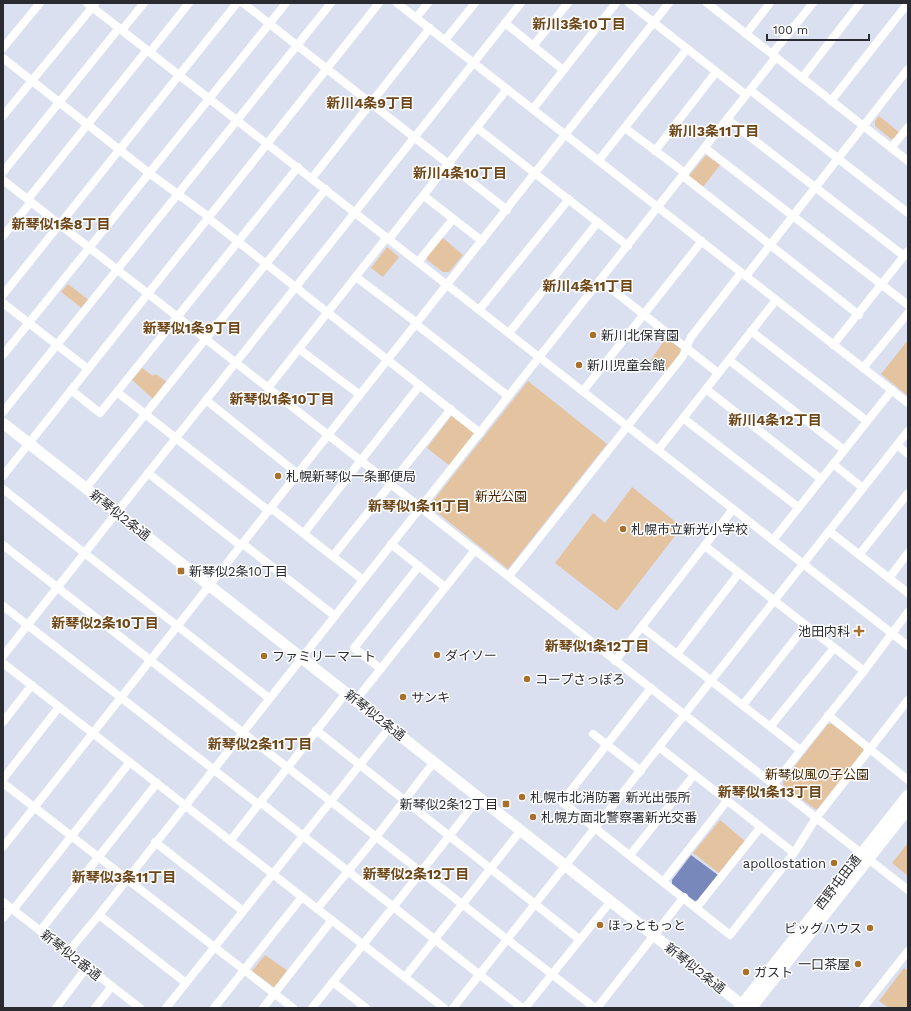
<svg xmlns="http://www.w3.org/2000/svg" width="911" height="1011" viewBox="0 0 911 1011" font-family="'Work Sans','Noto Sans JP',sans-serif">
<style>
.green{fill:#e4c3a1}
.water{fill:#7988ba}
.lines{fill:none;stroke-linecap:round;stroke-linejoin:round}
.street{stroke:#fff;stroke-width:8}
.secondary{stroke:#fff;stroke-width:11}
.poi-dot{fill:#a7702c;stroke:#fff;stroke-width:1.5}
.labels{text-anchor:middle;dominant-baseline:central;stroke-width:3;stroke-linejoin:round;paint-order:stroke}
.poi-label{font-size:13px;fill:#292b31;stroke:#fff;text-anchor:start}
.park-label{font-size:13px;fill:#432601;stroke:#fff}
.street-label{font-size:13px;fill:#292b31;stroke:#fff}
.neighbourhood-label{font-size:14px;font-weight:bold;fill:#6d4719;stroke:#fff}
</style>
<rect width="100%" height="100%" fill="#dbe0f0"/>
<g class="green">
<path d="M879,116L899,132L894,139H891L875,126V121Z"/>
<path d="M706,155L720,165L703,187L689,176Z"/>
<path d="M442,237L463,255L449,272H443L427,260V257Z"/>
<path d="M387,247L399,257L383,277L371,268Z"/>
<path d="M68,284L90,301L83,309L61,292Z"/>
<path d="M666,338L681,349L680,355L666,373L650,361Z"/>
<path d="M908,340V396L881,374Z"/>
<path d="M142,368L153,376L156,374L167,382L153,399L132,380Z"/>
<path d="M528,381L607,444L508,569L429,506Z"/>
<path d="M452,415L476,433L450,466L427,448Z"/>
<path d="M632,487L682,527L617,611L555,563L593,513L605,523Z"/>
<path d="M828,724H832L863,748V752L818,809H815L783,785V781Z"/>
<path d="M720,820L745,841L720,874L693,853Z"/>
<path d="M908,843V876L892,863Z"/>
<path d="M265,955L288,971L275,988L252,971Z"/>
<path d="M904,968L908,971V1008H889L879,1001Z"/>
</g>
<path class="water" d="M691,855L718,875L698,900L695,901L672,885V880Z"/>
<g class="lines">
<g class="street">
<path d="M87,3L908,646"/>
<path d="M243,3L507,210"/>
<path d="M397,3L908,403"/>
<path d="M629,3L746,95"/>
<path d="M707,3L908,161"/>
<path d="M416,18L428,3"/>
<path d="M505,23L563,70"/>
<path d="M122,30L144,3"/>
<path d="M746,34L770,3"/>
<path d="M445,40L475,3"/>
<path d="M533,46L568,3"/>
<path d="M3,48L40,3"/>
<path d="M150,52L189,3"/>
<path d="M772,54L813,3"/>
<path d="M3,58L149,173L209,217"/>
<path d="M802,78L860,3"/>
<path d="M750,90L908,213"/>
<path d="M831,101L908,3"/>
<path d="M533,109L616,3"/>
<path d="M3,116L95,4"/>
<path d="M727,119L904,256"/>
<path d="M477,128L628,246"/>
<path d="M625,128L685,173"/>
<path d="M705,148L908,305"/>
<path d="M891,148L908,127"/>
<path d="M655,151L716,72"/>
<path d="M599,160L687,49"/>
<path d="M3,172L119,28"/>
<path d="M683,176L859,315"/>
<path d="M312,178L430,28"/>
<path d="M3,180L908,890"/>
<path d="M424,196L482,241"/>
<path d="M28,199L147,50"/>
<path d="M208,218L480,433"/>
<path d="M3,236L31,202"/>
<path d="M389,239L507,89"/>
<path d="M418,262L453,219"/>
<path d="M746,276L908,69"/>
<path d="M356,277L417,323"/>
<path d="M600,280L718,373"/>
<path d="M3,295L237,3"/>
<path d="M3,303L88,369"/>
<path d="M479,310L569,199"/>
<path d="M416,324L508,396"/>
<path d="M751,331L867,421"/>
<path d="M509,333L598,222"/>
<path d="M833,345L908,251"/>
<path d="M299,349L360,395"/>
<path d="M3,355L286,3"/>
<path d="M729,360L844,450"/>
<path d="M863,368L908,313"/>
<path d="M268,388L387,237"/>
<path d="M706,389L821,479"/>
<path d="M71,390L100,413L298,167"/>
<path d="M583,391L702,241"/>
<path d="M117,392L269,511"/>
<path d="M206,400L298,474"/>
<path d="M3,412L331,3"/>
<path d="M683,418L798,507"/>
<path d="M897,445L908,454"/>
<path d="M658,450L776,300"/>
<path d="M833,464L863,488"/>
<path d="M148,473L241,546"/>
<path d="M3,476L379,3"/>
<path d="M86,488L326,189"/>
<path d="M3,489L269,698"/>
<path d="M271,508L363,580"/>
<path d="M829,531L908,593"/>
<path d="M304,533L420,385"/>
<path d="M773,540L892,390"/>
<path d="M243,544L335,616"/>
<path d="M391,544L445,587"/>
<path d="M3,545L595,1008"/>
<path d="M705,546L864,671"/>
<path d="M859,555L908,493"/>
<path d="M333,556L451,409"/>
<path d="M509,576L683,356L691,337L741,273"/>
<path d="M889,578L908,553"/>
<path d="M3,606L258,804"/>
<path d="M642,627L800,750"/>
<path d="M677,654L739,573"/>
<path d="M3,656L521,3"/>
<path d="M615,661L733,509"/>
<path d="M3,663L444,1008"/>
<path d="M381,669L354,648L419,566"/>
<path d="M651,688L562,802L730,935L794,853L816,818L908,700"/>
<path d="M356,700L475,550"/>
<path d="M743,705L806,625"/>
<path d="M828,715L908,780"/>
<path d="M3,722L32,685"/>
<path d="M770,727L834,648"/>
<path d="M316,730L579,939"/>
<path d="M593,734L641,771"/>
<path d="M659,747L794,853"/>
<path d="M3,779L59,707"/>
<path d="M3,783L293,1008"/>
<path d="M774,784L864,671L908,612"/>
<path d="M260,802L522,1008"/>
<path d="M230,841L346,693"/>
<path d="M155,842L243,911"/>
<path d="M3,847L669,3"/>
<path d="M630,855L694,775"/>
<path d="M663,882L727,801"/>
<path d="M3,902L140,1008"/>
<path d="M697,907L760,828"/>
<path d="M317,909L376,837L434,762"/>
<path d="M13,910L130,762"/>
<path d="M99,915L186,983"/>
<path d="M3,918L11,908"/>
<path d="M40,931L157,783"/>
<path d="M68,952L99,915L776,57"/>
<path d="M405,977L521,830"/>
<path d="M333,982L366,1008"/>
<path d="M56,1008L87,967"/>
<path d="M95,1008L112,986"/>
<path d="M166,1008L390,727"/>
<path d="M214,1008L302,897"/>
<path d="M263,1008L332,920"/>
<path d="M312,1008C368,938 425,869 479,797"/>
<path d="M453,1008L908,431"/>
<path d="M525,1008L611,901"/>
<path d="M597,1008L684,897"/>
<path d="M863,1008L908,951"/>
</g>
<g class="secondary">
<path d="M3,423L746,1008"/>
<path d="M739,1008L908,795"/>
<path d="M751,1008L908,809"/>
</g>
</g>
<g class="poi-dot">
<circle cx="593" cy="335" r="4"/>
<circle cx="579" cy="365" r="4"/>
<circle cx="278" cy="476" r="4"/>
<circle cx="623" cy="529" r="4"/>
<rect x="177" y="567" width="8" height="8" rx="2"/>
<path d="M857 625h4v4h4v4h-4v4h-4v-4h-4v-4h4z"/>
<circle cx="437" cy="655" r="4"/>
<circle cx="264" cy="656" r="4"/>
<circle cx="527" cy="679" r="4"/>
<circle cx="403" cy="697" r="4"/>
<circle cx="522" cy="797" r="4"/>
<rect x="502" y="800" width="8" height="8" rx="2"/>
<circle cx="533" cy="817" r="4"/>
<circle cx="834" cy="863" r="4"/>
<circle cx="600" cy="925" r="4"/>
<circle cx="870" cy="928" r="4"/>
<circle cx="858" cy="964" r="4"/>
<circle cx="746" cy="972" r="4"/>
</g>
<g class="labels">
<g class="poi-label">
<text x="601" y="335">新川北保育園</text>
<text x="587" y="365">新川児童会館</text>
<text x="286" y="476">札幌新琴似一条郵便局</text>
<text x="631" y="529">札幌市立新光小学校</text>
<text x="189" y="571">新琴似2条10丁目</text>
<text x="850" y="631" text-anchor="end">池田内科</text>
<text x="445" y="655">ダイソー</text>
<text x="272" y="656">ファミリーマート</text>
<text x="535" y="679">コープさっぽろ</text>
<text x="411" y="697">サンキ</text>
<text x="530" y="797">札幌市北消防署 新光出張所</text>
<text x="498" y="804" text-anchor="end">新琴似2条12丁目</text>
<text x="541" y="817">札幌方面北警察署新光交番</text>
<text x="826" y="863" text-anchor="end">apollostation</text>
<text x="608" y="925">ほっともっと</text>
<text x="862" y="928" text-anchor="end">ビッグハウス</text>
<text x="850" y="964" text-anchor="end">一口茶屋</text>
<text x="754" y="972">ガスト</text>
</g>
<g class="park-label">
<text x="501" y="496">新光公園</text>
<text x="817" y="774">新琴似風の子公園</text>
</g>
<g class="street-label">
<text transform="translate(120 515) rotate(38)">新琴似2条通</text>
<text transform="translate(375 715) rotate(38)">新琴似2条通</text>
<text transform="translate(838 882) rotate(-52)">西野屯田通</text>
<text transform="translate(71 955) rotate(38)">新琴似2番通</text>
<text transform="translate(695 968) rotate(38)">新琴似2条通</text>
</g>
<g class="neighbourhood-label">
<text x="579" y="24">新川3条10丁目</text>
<text x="370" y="103">新川4条9丁目</text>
<text x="714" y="131">新川3条11丁目</text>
<text x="460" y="173">新川4条10丁目</text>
<text x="61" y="224">新琴似1条8丁目</text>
<text x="588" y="286">新川4条11丁目</text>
<text x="192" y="328">新琴似1条9丁目</text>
<text x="282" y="399">新琴似1条10丁目</text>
<text x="775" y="420">新川4条12丁目</text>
<text x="419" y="506">新琴似1条11丁目</text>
<text x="105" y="623">新琴似2条10丁目</text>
<text x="597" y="646">新琴似1条12丁目</text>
<text x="260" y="744">新琴似2条11丁目</text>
<text x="770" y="792">新琴似1条13丁目</text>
<text x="416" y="874">新琴似2条12丁目</text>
<text x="124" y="877">新琴似3条11丁目</text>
</g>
</g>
<rect width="911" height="1011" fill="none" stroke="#292b31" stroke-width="8"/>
<path d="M767 34v6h102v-6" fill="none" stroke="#292b31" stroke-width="2"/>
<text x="773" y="34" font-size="12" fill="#292b31" stroke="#ffffff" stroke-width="3" paint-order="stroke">100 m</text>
</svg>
